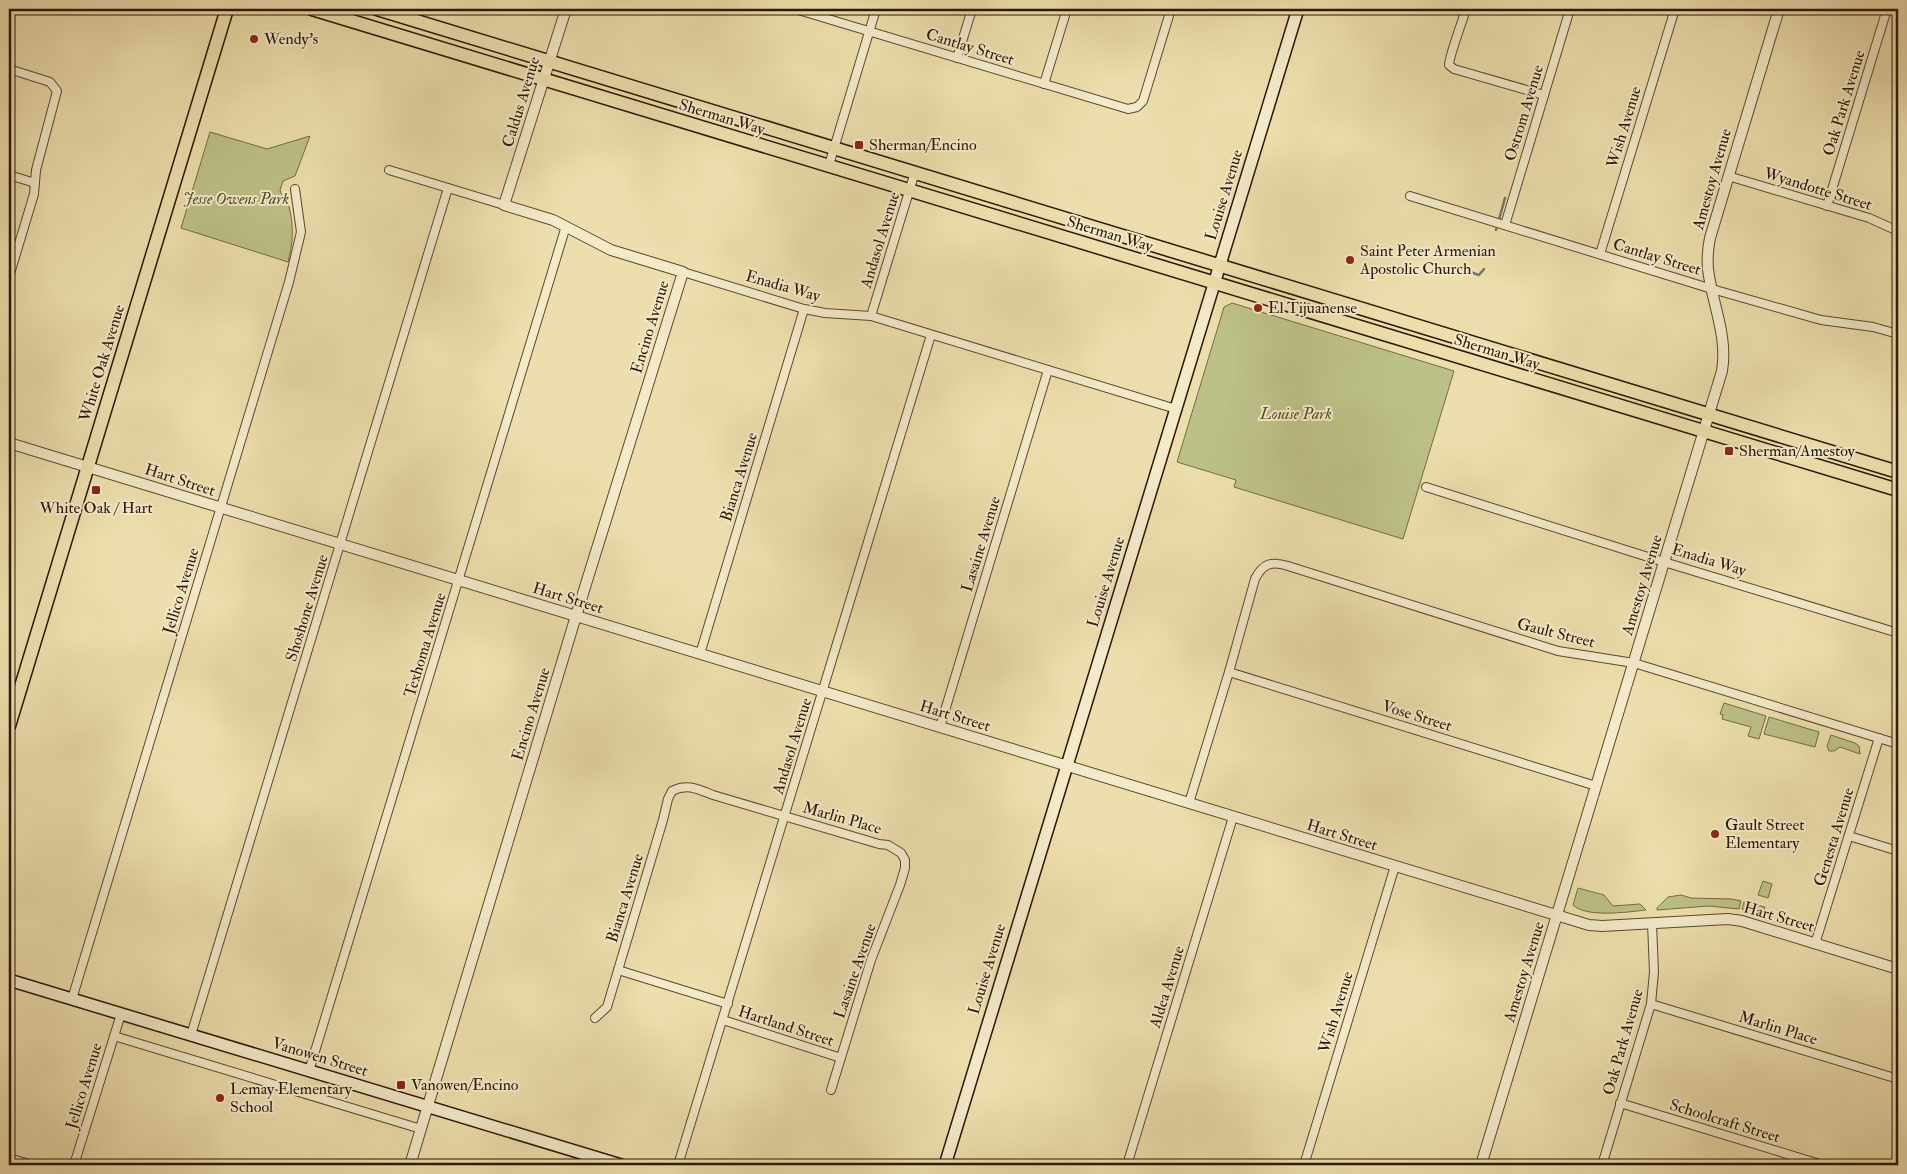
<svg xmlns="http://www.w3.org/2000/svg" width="1907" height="1174" viewBox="0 0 1907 1174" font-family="'IM FELL Double Pica',serif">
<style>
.green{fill:#bcc187;stroke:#736c44}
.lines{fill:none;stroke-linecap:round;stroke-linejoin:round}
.stream{stroke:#6d7a67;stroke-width:2.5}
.minor-casing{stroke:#5b492b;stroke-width:10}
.tertiary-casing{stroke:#5b492b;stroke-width:12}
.secondary-casing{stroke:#2a1700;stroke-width:14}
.primary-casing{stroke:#2a1700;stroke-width:15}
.minor{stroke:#f3eaca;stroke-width:8}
.tertiary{stroke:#f3eaca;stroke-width:10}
.secondary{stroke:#f3eaca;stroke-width:11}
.primary{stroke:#eddfad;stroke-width:12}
.poi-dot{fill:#8f2418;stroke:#f3eaca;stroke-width:2}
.labels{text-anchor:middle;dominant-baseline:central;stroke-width:4;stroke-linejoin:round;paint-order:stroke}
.poi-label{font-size:16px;fill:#2a1700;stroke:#f3eaca;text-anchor:start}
.street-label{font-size:16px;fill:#2a1700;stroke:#f3eaca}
.park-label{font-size:16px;font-style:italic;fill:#564a28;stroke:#f3eaca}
</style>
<rect width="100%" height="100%" fill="#eddfad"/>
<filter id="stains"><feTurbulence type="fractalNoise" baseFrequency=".004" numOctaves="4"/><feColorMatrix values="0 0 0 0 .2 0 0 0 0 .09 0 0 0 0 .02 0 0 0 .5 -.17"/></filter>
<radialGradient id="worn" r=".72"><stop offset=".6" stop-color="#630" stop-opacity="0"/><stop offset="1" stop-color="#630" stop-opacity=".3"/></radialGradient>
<g class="green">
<path d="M210,132L267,149L310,136L295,176L283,181L280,190C281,196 287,200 289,207C294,225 293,244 288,262L181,228Z"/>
<path d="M1232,303L1454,371L1403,539L1234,487L1236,480L1177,462L1224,307Z"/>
<path d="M1724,703L1766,716L1759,739L1748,736L1751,727L1722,719L1723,715L1720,714Z"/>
<path d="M1769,717L1819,732L1815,747L1764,734Z"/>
<path d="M1831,735L1855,743L1859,746L1860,754L1840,747L1834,751H1829L1827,746Z"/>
<path d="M1763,881L1772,884L1768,898L1758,895Z"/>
<path d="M1578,888L1604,895L1613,906L1640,904L1646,910C1628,912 1586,918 1573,905Z"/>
<path d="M1681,895L1691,898L1732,899L1741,901L1739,909L1709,906L1657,910V908L1668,897Z"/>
<path d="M1744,902L1765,907L1762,916L1742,909Z"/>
</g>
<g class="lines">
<g class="stream">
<path d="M1496,230L1505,198"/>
<path d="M1458,268L1479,275L1484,269"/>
</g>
<g class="minor-casing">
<g id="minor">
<path d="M795,9L1128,109L1137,107L1143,101L1171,9"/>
<path d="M1466,9C1463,20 1449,56 1449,65L1454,69L1544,95"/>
<path d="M957,58L972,9"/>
<path d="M9,69L50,82L57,91L36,170L34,194L9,277"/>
<path d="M1044,84L1067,9"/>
<path d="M829,165L876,9"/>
<path d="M389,170L504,205"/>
<path d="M9,175L35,183"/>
<path d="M1728,176L1869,218L1898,231"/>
<path d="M1410,196L1712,289L1821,320L1873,327L1898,334"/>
<path d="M1827,206L1887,9"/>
<path d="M1505,225L1570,9"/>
<path d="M1600,254L1675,9"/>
<path d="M683,272L804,309L825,313L871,316L1176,409"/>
<path d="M871,316L915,172"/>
<path d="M1426,487L1664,562L1898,633"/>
<path d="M700,654L804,309"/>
<path d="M1229,672L1596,786"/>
<path d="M940,727L1048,370"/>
<path d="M1189,803L1229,672L1255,579C1263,563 1272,561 1288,566L1558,651L1634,663L1898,744"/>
<path d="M1849,836L1898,851"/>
<path d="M1815,944L1879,738"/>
<path d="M618,970L728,1004"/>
<path d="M72,999L289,282L301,232L295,189"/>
<path d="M1651,1004L1898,1079"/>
<path d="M595,1018L607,1007L663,820L668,799L672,791C687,783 698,789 713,795L879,844L888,845L901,853L905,860V868L900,885L871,960L831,1090"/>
<path d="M723,1020L841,1058"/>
<path d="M191,1035L448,188"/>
<path d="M114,1036L421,1129"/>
<path d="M309,1071L566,226"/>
<path d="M1620,1103L1823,1165"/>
<path d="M9,1158L33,1165"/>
<path d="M74,1165L121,1014"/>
<path d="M678,1165L931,335"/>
<path d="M1127,1165L1233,817"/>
<path d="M1304,1165L1395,866"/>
<path d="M1602,1165L1651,1004L1654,972L1652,923"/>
</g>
</g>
<g class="tertiary-casing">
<g id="tertiary">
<path d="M9,443L1589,925L1602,926L1728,919L1742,921L1898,969"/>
<path d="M410,1165L576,616L683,272L611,250L553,220L504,205L566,9"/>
<path d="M1481,1165L1722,371C1728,335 1712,304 1708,269C1707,258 1708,248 1710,238L1779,9"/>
</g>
</g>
<g class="secondary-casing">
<g id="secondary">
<path d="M9,980L621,1165"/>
<path d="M945,1165L1298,9"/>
</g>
</g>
<g class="primary-casing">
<g id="primary">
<path d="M312,9L1898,490"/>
<path d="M377,9L1898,472"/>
<path d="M9,726L227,9"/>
</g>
</g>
<use href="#minor" class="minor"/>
<use href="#tertiary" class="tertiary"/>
<use href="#secondary" class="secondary"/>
<use href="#primary" class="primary"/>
</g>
<g class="poi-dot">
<circle cx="254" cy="39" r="5"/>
<rect x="854" y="140" width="10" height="10" rx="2.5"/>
<circle cx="1350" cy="260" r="5"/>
<circle cx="1258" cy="308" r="5"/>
<rect x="1724" y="446" width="10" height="10" rx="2.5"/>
<rect x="91" y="485" width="10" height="10" rx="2.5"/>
<circle cx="1715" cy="834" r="5"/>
<rect x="396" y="1080" width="10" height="10" rx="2.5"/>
<circle cx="220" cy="1098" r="5"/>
</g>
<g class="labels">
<g class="poi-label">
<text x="264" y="39">Wendy's</text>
<text x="869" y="145">Sherman/Encino</text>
<text x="1360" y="251">Saint Peter Armenian<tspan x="1360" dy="18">Apostolic Church</tspan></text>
<text x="1268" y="308">El Tijuanense</text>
<text x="1739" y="451">Sherman/Amestoy</text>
<text x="96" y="508" text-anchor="middle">White Oak / Hart</text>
<text x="1725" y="825">Gault Street<tspan x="1725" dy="18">Elementary</tspan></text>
<text x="411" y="1085">Vanowen/Encino</text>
<text x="230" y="1089">Lemay Elementary<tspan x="230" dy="18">School</tspan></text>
</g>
<g class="street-label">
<text transform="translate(970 47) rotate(17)">Cantlay Street</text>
<text transform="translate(521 102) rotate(-73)">Caldus Avenue</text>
<text transform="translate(1844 103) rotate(-73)">Oak Park Avenue</text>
<text transform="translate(1524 113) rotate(-73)">Ostrom Avenue</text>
<text transform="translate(722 117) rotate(17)">Sherman Way</text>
<text transform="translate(1624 127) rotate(-73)">Wish Avenue</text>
<text transform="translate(1712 179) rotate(-74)">Amestoy Avenue</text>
<text transform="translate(1818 189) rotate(17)">Wyandotte Street</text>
<text transform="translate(1224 195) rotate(-73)">Louise Avenue</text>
<text transform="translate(1110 234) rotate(17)">Sherman Way</text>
<text transform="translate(880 240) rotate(-73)">Andasol Avenue</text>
<text transform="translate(1657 257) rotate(17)">Cantlay Street</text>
<text transform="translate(783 286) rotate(16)">Enadia Way</text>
<text transform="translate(650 327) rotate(-73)">Encino Avenue</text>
<text transform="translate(1497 352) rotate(17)">Sherman Way</text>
<text transform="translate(102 363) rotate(-73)">White Oak Avenue</text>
<text transform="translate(739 477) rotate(-73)">Bianca Avenue</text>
<text transform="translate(180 480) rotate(18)">Hart Street</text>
<text transform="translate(981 544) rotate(-73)">Lasaine Avenue</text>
<text transform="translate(1709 560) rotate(17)">Enadia Way</text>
<text transform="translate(1106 582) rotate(-73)">Louise Avenue</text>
<text transform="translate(1642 585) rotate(-73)">Amestoy Avenue</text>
<text transform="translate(181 591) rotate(-73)">Jellico Avenue</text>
<text transform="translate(568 598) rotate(17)">Hart Street</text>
<text transform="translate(307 608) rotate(-73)">Shoshone Avenue</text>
<text transform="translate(1556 633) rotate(14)">Gault Street</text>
<text transform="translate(425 645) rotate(-73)">Texhoma Avenue</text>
<text transform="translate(531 714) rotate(-73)">Encino Avenue</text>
<text transform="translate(955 716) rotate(17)">Hart Street</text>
<text transform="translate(1417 716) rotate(17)">Vose Street</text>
<text transform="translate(792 746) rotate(-73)">Andasol Avenue</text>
<text transform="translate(842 818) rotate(16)">Marlin Place</text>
<text transform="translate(1342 835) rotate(17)">Hart Street</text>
<text transform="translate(1834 837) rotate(-73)">Genesta Avenue</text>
<text transform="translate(625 898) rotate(-73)">Bianca Avenue</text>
<text transform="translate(1779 917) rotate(16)">Hart Street</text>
<text transform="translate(987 969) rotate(-73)">Louise Avenue</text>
<text transform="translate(855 971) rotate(-71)">Lasaine Avenue</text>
<text transform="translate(1524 972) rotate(-73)">Amestoy Avenue</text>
<text transform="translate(1167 987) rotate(-73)">Aldea Avenue</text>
<text transform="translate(1336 1012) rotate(-73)">Wish Avenue</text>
<text transform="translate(786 1026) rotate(18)">Hartland Street</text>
<text transform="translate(1778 1028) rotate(17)">Marlin Place</text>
<text transform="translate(1623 1042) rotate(-74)">Oak Park Avenue</text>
<text transform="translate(320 1057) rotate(17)">Vanowen Street</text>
<text transform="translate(84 1086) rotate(-73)">Jellico Avenue</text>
<text transform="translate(1725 1121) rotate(17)">Schoolcraft Street</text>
</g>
<g class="park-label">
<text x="236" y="199">Jesse Owens Park</text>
<text x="1296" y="414">Louise Park</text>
</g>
</g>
<rect width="1907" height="1174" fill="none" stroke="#eddfad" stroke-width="30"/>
<rect x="10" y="10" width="1887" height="1154" fill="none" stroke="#2a1700" stroke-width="2.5"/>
<rect x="15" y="15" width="1877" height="1144" fill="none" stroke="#2a1700"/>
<rect width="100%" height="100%" filter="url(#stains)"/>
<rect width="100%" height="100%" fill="url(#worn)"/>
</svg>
